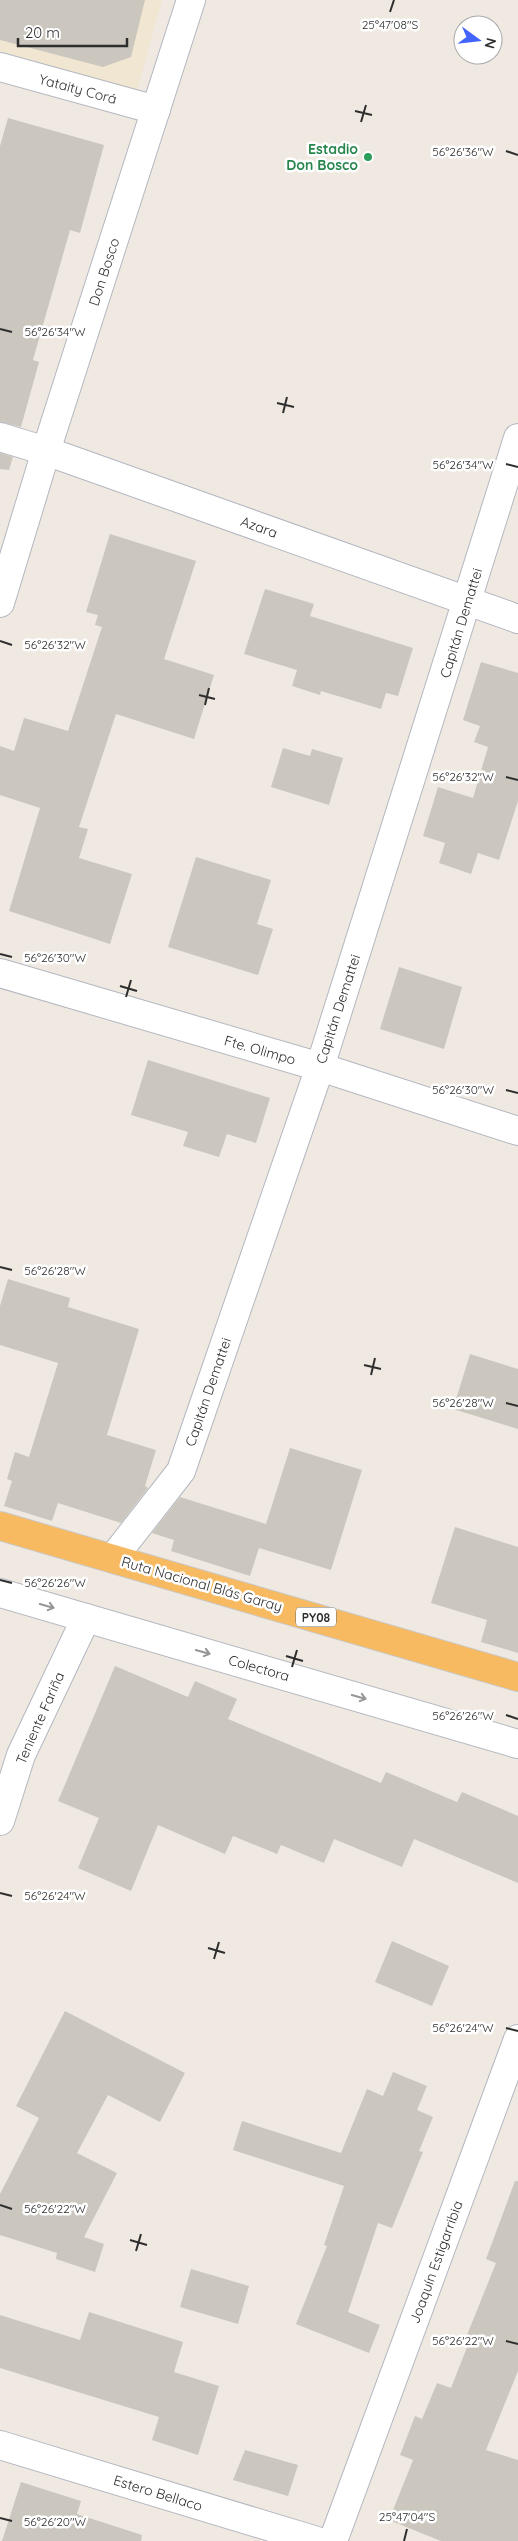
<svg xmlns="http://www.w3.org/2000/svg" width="518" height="2541" viewBox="0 0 518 2541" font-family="Quicksand,sans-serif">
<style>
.education{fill:#f0e6d1}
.building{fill:#cbc7bf}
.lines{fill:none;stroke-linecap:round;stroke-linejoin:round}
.minor-casing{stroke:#b4b7c1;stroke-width:30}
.secondary-casing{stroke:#b4b7c1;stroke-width:30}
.trunk-casing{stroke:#c9c9c9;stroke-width:30}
.minor{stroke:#fff;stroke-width:28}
.secondary{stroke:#fff;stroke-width:28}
.trunk{stroke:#f8ba60;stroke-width:28}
.oneway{stroke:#969696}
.ticks{fill:none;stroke:#2e2e2e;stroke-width:2}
.leisure-dot{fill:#2e9e5b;stroke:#fff;stroke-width:2}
.labels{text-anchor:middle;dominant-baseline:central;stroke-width:5;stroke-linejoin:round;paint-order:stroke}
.shield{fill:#fff;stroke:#6d6d6d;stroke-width:1}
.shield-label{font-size:12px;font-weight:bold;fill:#2e2e2e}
.street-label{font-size:14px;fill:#2e2e2e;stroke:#fff}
.leisure-label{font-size:14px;font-weight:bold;fill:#27864d;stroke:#fff;text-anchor:end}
.ticks-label{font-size:12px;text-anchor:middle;fill:#2e2e2e;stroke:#fff;stroke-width:5;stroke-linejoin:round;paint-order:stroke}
</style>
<rect width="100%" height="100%" fill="#efe9e1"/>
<path class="education" d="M0,0H162L136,94L0,57Z"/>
<g class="building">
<path d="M0,0H145L131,57L103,67L0,40Z"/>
<path d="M8,118L104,145L80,233L70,230L33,360L39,362L21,427L0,422V146Z"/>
<path d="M0,453L13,457L9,470L0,469Z"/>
<path d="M110,534L196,561L164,659L214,675L194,739L116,714L79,827L88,829L79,858L132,874L110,944L9,911L40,808L0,795V746L14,751L24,718L68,731L102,627L95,625L98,615L86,612Z"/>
<path d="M265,589L314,604L310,616L413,648L398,696L386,693L381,709L321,691L320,695L292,686L297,670L244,654Z"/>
<path d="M481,662L518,673V801L499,860L478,853L471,874L439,863L445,843L423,836L438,787L473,798L488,747L474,742L480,726L463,720Z"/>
<path d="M283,748L310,756L312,749L343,758L329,805L271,787Z"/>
<path d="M196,857L271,880L257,924L273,929L258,975L168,947Z"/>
<path d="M399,967L462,987L444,1049L380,1029Z"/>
<path d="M148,1060L270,1098L256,1143L227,1134L219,1157L183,1146L188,1132L131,1115Z"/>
<path d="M8,1279L70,1298L68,1307L139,1329L107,1435L156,1450L145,1486L148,1488L121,1523L58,1503L52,1521L4,1506L12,1481L7,1479L15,1452L29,1457L58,1363L0,1345V1306Z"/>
<path d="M470,1354L518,1369V1429L453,1409Z"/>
<path d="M290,1448L362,1470L331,1570L259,1548L250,1576L171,1551L174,1540L152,1533L180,1497L266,1524Z"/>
<path d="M455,1527L518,1547V1653L481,1642L487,1620L431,1603Z"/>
<path d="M115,1666L188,1697L195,1681L237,1699L228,1719L381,1783L386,1772L457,1802L462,1792L518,1816V1883L414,1839L402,1867L334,1839L324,1863L281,1845L277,1854L233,1836L225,1854L158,1825L131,1891L78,1868L99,1818L58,1801Z"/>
<path d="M392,1941L449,1966L432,2006L375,1982Z"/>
<path d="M65,2011L185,2073L160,2122L108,2095L77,2153L117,2173L84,2237L104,2244L95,2272L56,2259L57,2253L0,2235V2194L39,2118L16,2106Z"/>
<path d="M393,2072L427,2086L417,2110L433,2117L419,2151L423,2152L392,2228L378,2223L348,2312L380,2325L369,2353L296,2324L327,2246L324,2245L344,2186L233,2150L242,2121L341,2153L367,2089L383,2096Z"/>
<path d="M515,2181H518V2371L486,2450L518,2460V2541H441L389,2520L413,2460L400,2455L415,2416L422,2419L437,2383L451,2388L471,2337L467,2335L496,2263L486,2259Z"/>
<path d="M191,2269L249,2286L238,2324L180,2307Z"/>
<path d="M89,2312L183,2342L174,2372L219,2386L198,2455L152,2440L159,2417L0,2368V2315L80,2340Z"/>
<path d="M245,2450L298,2465L288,2496L233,2480Z"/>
<path d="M21,2482L81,2501L77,2514L142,2535L141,2541H2Z"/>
</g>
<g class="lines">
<g class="minor-casing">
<g id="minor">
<path d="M0,67L156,110"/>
<path d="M0,437L46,451L518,619"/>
<path d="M0,603L46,451L191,0"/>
<path d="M0,973L320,1067L518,1131"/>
<path d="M113,1558L181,1471L320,1067L518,438"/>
<path d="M0,1821L21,1755L86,1618"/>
<path d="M0,2445L317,2541"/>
<path d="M333,2541L518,2039"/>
</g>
</g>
<g class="secondary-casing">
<path id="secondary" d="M0,1593L518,1744"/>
</g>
<g class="trunk-casing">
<path id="trunk" d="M0,1526L518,1677"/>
</g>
<use href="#minor" class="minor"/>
<use href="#secondary" class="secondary"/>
<use href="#trunk" class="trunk"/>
</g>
<defs><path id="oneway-shaft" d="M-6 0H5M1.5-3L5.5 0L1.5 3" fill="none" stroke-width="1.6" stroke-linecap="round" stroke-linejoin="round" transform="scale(1.25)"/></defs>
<g class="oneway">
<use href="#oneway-shaft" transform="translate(47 1606) rotate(16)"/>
<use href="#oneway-shaft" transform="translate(203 1652) rotate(16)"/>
<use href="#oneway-shaft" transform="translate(359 1697) rotate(16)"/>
</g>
<path class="ticks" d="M390,12L394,0M355,111L372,115M361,122L366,105M506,151L518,155M0,329L12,332M277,403L294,407M283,413L287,397M506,464L518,467M0,641L12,645M199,695L215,699M205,705L209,688M506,777L518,780M0,954L12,957M120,986L137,991M126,997L131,980M506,1090L518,1093M0,1267L12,1270M364,1365L381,1369M371,1375L375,1358M506,1403L518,1406M0,1580L12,1583M286,1656L303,1661M292,1667L297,1650M506,1715L518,1719M0,1893L12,1896M208,1948L225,1953M214,1959L219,1942M506,2028L518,2031M0,2205L12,2209M130,2240L147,2245M136,2251L141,2234M506,2341L518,2344M0,2518L12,2521M404,2541L407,2529"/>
<circle class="leisure-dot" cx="368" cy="157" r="5"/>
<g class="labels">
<rect class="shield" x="296" y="1607.5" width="40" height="19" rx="4"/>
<g class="shield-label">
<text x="316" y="1617">PY08</text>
</g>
<g class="street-label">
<text transform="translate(78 89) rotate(15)">Yataity Corá</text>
<text transform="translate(104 272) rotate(-72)">Don Bosco</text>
<text transform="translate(259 527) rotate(20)">Azara</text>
<text transform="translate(461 623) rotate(-73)">Capitán Demattei</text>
<text transform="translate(338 1009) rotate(-72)">Capitán Demattei</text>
<text transform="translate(260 1050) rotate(16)">Fte. Olimpo</text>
<text transform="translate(208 1392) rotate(-71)">Capitán Demattei</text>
<text transform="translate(202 1584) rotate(16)">Ruta Nacional Blás Garay</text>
<text transform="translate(259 1668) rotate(16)">Colectora</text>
<text transform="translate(40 1718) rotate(-66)">Teniente Fariña</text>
<text transform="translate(436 2262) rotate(-70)">Joaquín Estigarribia</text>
<text transform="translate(158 2493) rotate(17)">Estero Bellaco</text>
</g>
<g class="leisure-label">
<text x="358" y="149">Estadio<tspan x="358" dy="16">Don Bosco</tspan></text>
</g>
</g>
<g class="ticks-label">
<text x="390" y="29">25°47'08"S</text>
<text x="463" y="156">56°26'36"W</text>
<text x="55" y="336">56°26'34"W</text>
<text x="463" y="469">56°26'34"W</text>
<text x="55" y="649">56°26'32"W</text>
<text x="463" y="781">56°26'32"W</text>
<text x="55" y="962">56°26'30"W</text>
<text x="463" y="1094">56°26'30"W</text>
<text x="55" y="1275">56°26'28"W</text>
<text x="463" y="1407">56°26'28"W</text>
<text x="55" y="1587">56°26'26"W</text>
<text x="463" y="1720">56°26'26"W</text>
<text x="55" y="1900">56°26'24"W</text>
<text x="463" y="2032">56°26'24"W</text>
<text x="55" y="2213">56°26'22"W</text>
<text x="463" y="2345">56°26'22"W</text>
<text x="407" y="2521">25°47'04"S</text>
<text x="55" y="2526">56°26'20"W</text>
</g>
<g transform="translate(478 40) rotate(105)"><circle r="24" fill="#ffffff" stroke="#ababab"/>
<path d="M0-4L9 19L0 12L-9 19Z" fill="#4264fb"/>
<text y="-8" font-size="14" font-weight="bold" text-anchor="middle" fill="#2e2e2e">N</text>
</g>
<path d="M18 38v8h109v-8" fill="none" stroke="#2e2e2e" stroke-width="2.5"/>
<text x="25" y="38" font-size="15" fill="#2e2e2e" stroke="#ffffff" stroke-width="4" paint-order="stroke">20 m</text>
</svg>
